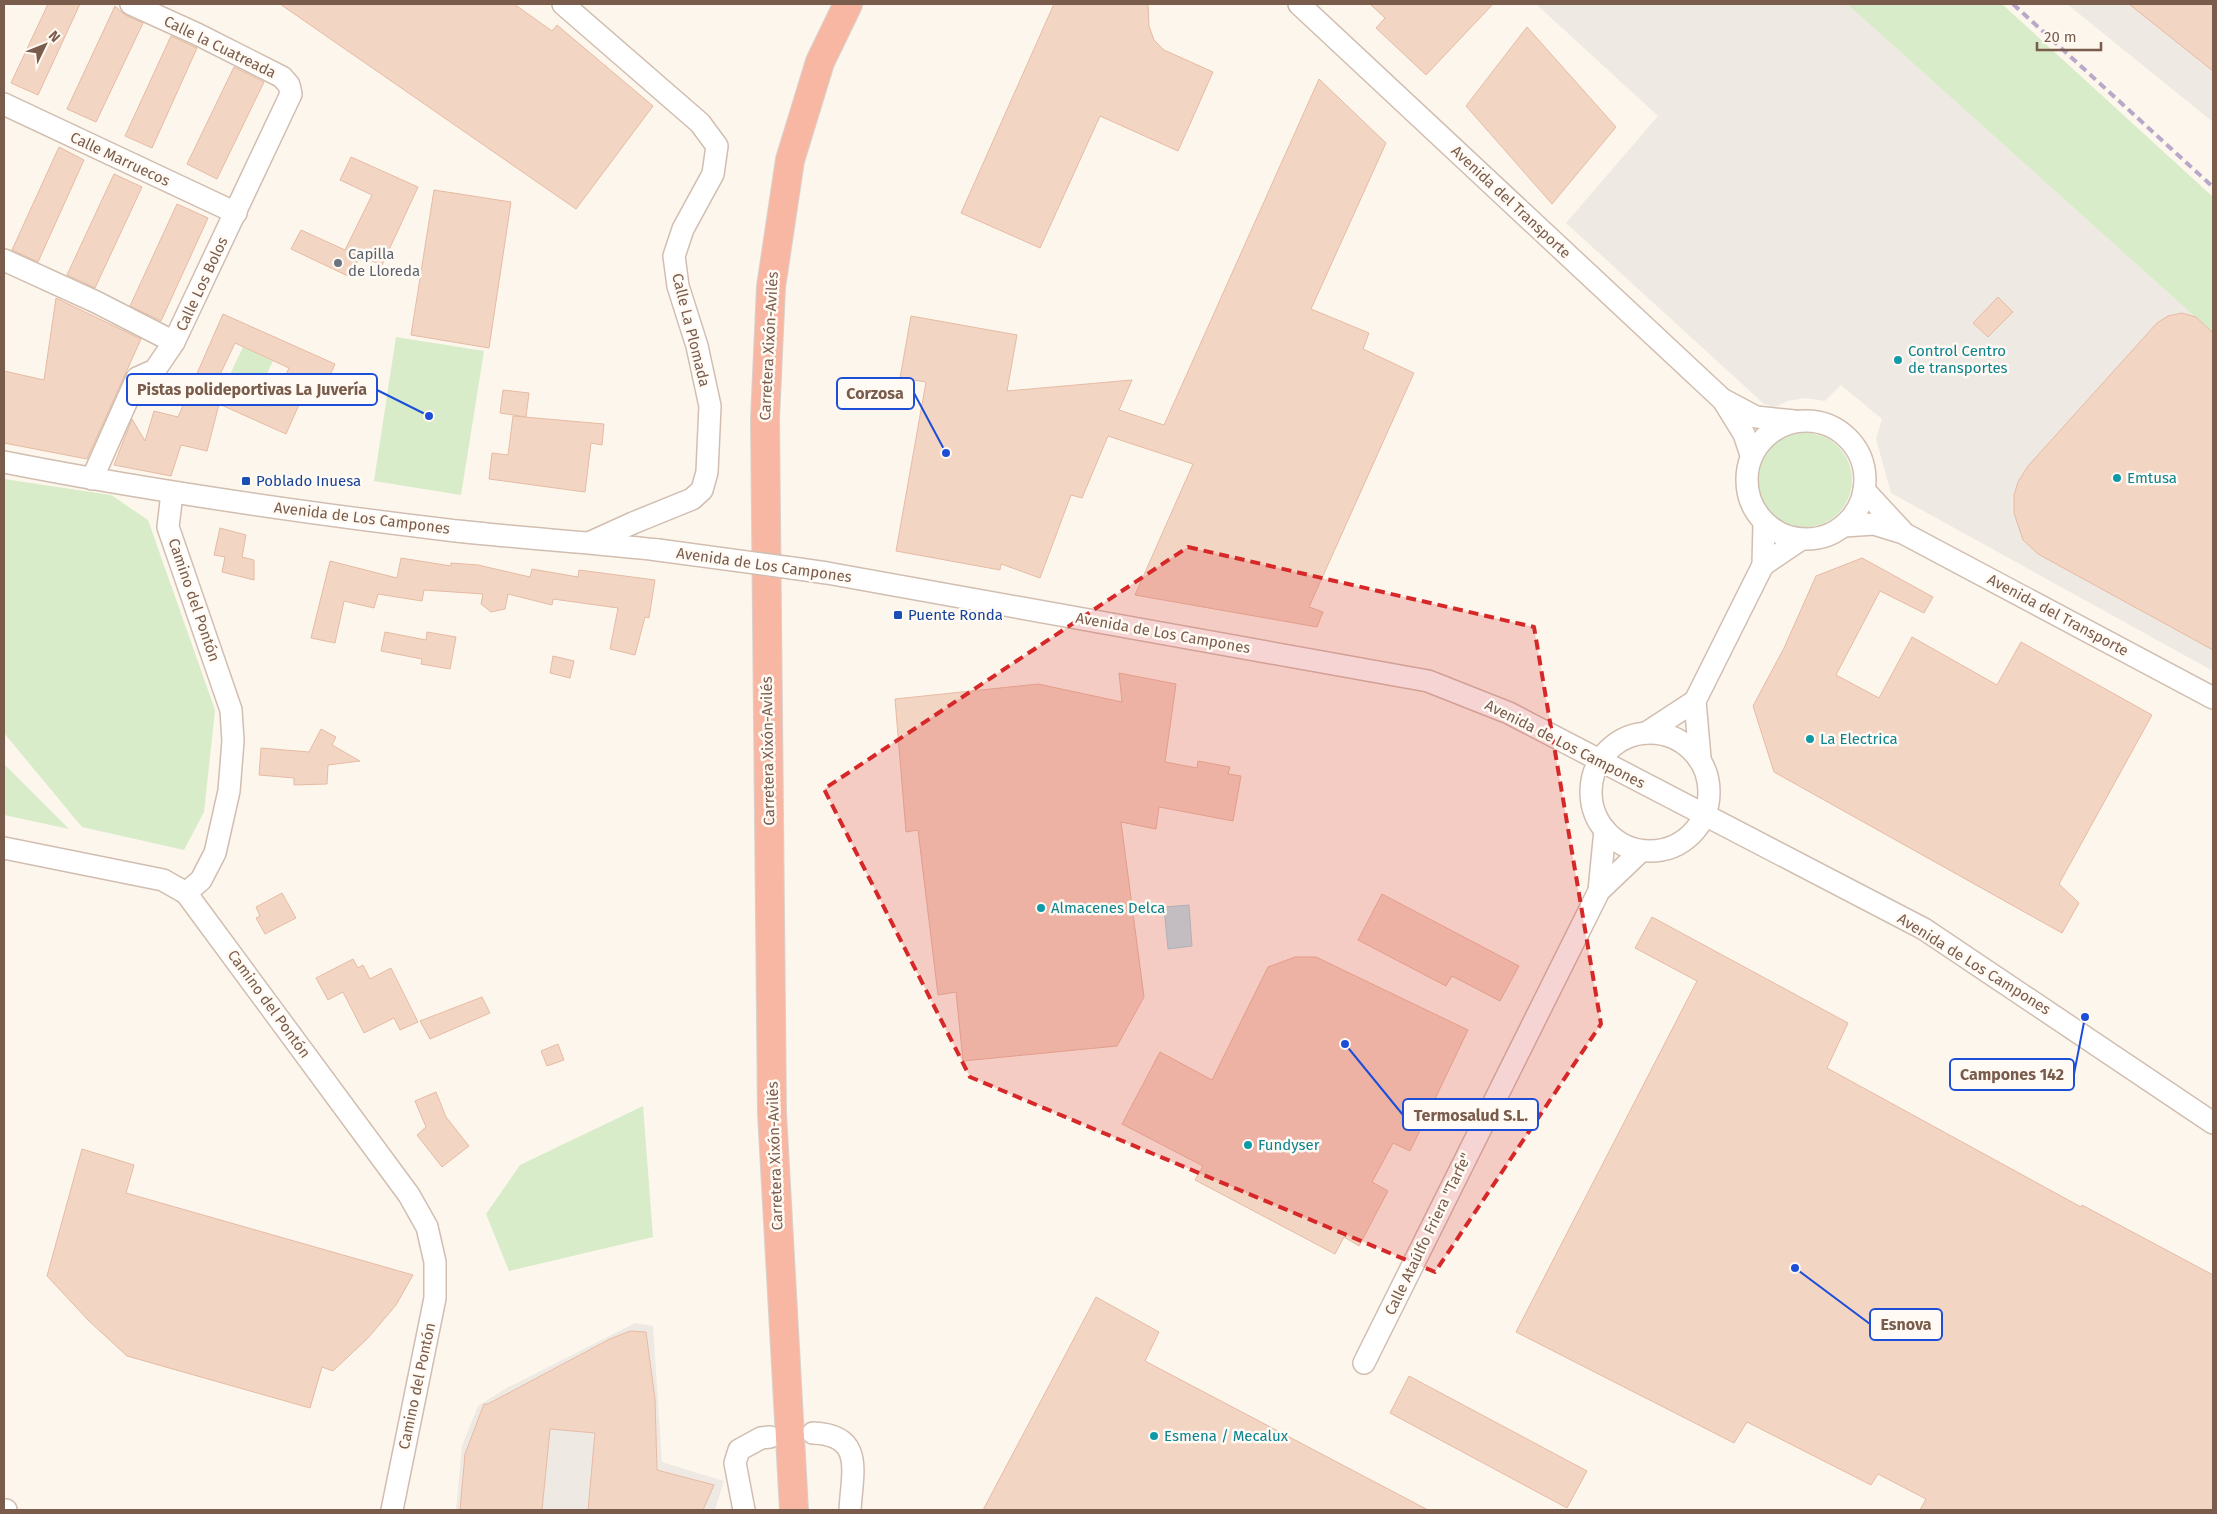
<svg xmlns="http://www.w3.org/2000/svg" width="2217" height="1514" viewBox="0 0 2217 1514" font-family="'Fira Sans',sans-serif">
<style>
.industrial{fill:#efe9e4}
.green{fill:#d8ecc9}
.water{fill:#bfe3e8;stroke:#a5d3da}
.building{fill:#f3d5c3;stroke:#e6bba3;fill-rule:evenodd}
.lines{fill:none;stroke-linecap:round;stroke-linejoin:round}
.minor-casing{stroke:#d1beb0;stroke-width:24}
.highway-casing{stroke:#dad1cd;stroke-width:30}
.minor{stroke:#fff;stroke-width:21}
.highway{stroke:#f7b7a3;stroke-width:28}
.rail{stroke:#b9a8c9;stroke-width:4;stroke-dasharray:8 5;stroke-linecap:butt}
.minor-bridge-casing{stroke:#d1beb0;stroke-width:24;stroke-linecap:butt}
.minor-bridge{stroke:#fff;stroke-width:21}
.marked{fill:#d62828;fill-opacity:0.2;stroke:#d62828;stroke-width:4;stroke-dasharray:10 6;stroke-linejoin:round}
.worship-dot{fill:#6b7280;stroke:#fffaf3;stroke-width:2}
.culture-dot{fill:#0f9aa8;stroke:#fffaf3;stroke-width:2}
.transit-dot{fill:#1a4fb4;stroke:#fffaf3;stroke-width:2}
.labels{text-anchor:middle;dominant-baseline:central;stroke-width:5;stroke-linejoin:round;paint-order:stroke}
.street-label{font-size:15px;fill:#7a5c4d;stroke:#fffaf3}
.worship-label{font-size:15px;fill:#5b616d;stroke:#fffaf3;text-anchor:start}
.culture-label{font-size:15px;fill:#0d838f;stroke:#fffaf3;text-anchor:start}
.transit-label{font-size:15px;fill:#164399;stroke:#fffaf3;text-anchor:start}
.leader{fill:none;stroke:#1d4ed8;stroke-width:2}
.callout-dot{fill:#1d4ed8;stroke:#fffaf3;stroke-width:2}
.callout{fill:#fffaf3;stroke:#1d4ed8;stroke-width:2}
.callout-label{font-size:16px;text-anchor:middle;font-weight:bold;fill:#7a5c4d}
</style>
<rect width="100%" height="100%" fill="#fdf6ec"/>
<g class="industrial">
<path d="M1536,4H1847L2213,333V671L1891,493L1876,439L1882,419L1841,385L1825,401L1805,398L1788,401L1775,407L1764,404L1566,223L1658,116Z"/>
<path d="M2067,4H2213V122Z"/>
<path d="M635,1323L653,1326L662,1462L724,1481L715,1510H456L462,1446L478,1406L505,1389Z"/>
</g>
<g class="green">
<path d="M1847,4H2002L2213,197V333Z"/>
<path d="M396,337L484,351L461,495L374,481Z"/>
<path d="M243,347L273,361L254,401L224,387Z"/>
<circle cx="1805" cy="480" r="47"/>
<path d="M4,479L111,495L148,520L215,710L204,812L184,850L82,827L4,733Z"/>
<path d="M4,764L69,829L4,815Z"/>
<path d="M643,1106L653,1237L509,1271L486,1214L520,1165Z"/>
</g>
<path class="water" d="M1189,905L1192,946L1168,949L1164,907Z"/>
<g class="building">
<path d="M48,4H80L38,95L11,83Z"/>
<path d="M280,4H514L552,31L557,25L653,106L576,209Z"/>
<path d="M1054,4H1148L1149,26L1154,40L1164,50L1213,72L1178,151L1100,116L1040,248L961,213Z"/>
<path d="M1370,4H1493L1426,75L1376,28L1385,18Z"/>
<path d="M2129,4H2213V71Z"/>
<path d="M115,6L125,15L143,23L96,122L67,109Z"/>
<path d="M1527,27L1616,127L1552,204L1466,106Z"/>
<path d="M171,36L197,48L152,148L125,136Z"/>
<path d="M234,67L264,82L217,179L187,164Z"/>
<path d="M1319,79L1386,143L1311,309L1369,333L1363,349L1414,373L1309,607L1323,612L1317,627L1135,595L1193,464L1108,436L1082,498L1071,495L1040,578L1001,564L1000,570L896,551L926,382L900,378L911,316L1017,335L1007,391L1132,380L1119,410L1164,425Z"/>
<path d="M59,147L84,160L38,262L12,250Z"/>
<path d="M351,157L418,187L382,265L350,252L360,256L350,277L291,249L301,230L345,250L372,195L340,180Z"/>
<path d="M114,174L142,187L95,288L67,275Z"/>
<path d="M434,190L511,202L489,348L411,335Z"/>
<path d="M177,204L208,218L161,321L130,306Z"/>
<path d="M1998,297L2013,312L1988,337L1973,323Z"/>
<path d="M56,298L141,339L87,459L4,443V371L44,380Z"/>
<path d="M2182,313L2196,317L2213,333V650L2038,554L2023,540L2014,513V495L2018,482L2028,466L2157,323L2168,316Z"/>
<path d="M223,314L335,364L325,387L310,380L286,434L219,404L207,451L181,445L171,476L114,465L132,419L145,441L154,411L178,417ZM235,343L289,368L272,406L217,381Z"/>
<path d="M503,390L529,393L526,417L500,413Z"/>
<path d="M513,416L604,424L602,445L591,443L585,492L489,479L492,453L508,455Z"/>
<path d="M220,528L246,535L242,557L254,560V580L222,572L225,557L214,555Z"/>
<path d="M401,558L451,566V563L478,565L530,577L532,569L578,577L579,570L655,580L649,618L645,617L635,655L610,649L618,608L553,599L552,605L508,594L505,609L491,612L481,604L483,594L424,590L422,601L378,594L374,608L344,601L335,643L311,638L330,561L397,578Z"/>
<path d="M1862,558L1933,597L1924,613L1880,591L1836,675L1879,698L1912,637L1997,685L2021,642L2152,715L2059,884L2079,903L2062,933L1774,772L1753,706L1784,648L1816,576Z"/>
<path d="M385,632L426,640L427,632L456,637L450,669L421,664L422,659L381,651Z"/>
<path d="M553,656L574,661L570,678L550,673Z"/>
<path d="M1119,673L1176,684L1165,762L1197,768L1198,761L1230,767L1228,774L1241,776L1233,821L1159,807L1156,829L1121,822L1144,997L1117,1046L963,1061L956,992L938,995L918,830L906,832L895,699L1038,684L1122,702Z"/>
<path d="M321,729L336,737L332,745L360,761L328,765L327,784L294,785V778L259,775L261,748L309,752Z"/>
<path d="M282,893L296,918L265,934L256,918L260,916L256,907Z"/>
<path d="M1382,894L1519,966L1500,1001L1452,976L1446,986L1358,940Z"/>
<path d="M1652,917L1848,1023L1827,1068L2081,1207L2082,1205L2213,1275V1510H1920L1926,1499L1878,1474L1871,1485L1747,1422L1734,1443L1516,1332L1697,981L1635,948Z"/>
<path d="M1295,957H1316L1468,1030L1410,1151L1393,1143L1372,1182L1388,1191L1359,1246L1344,1237L1335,1254L1195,1180L1203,1166L1122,1124L1160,1052L1212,1080L1268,967Z"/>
<path d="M353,959L358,968L363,965L370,979L391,968L418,1022L400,1030L394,1018L364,1033L343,992L328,1000L316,978Z"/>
<path d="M482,997L490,1013L430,1039L420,1021Z"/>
<path d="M558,1044L564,1060L547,1066L541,1051Z"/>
<path d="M436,1092L446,1117L469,1146L442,1167L417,1135L426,1127L415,1101Z"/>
<path d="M82,1149L134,1165L126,1193L413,1275L396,1305L368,1338L333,1371L322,1367L310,1408L127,1356L89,1321L47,1276Z"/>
<path d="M1096,1297L1159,1332L1145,1361L1428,1510H983Z"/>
<path d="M630,1331L646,1332L655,1399L657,1470L714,1485L703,1510H588L595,1433L550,1429L542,1510H460L465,1454L484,1404H488L610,1339Z"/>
<path d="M1409,1376L1587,1471L1567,1508L1390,1413Z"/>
</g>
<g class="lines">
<g class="minor-casing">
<g id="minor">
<path d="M563,4L700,123L717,146L713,174L683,229L674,256L678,286L697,346L710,406L707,472L702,490L692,499L633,523L591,542"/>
<path d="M1299,4L1723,400L1744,434L1751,455"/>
<path d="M4,104L236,213"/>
<path d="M4,260L96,302L174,342"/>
<path d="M1724,400L1756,417L1794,421"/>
<circle cx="1806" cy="480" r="59"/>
<path d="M4,462C151,491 299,512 448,530C517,538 588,542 658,550"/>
<path d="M92,479L137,378L155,370L174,342L291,94L289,85L282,77L197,34L131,4"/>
<path d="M1864,490L1902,531"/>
<path d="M172,493L168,527L231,710L233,741L229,791L215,853L201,880L186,893L409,1195L427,1227L435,1262V1298L392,1510"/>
<path d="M1844,526L1874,524L1903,533L2213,698"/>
<path d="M1763,565L1800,540"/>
<path d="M792,568L827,573L1428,681L1509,713L1924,929L2213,1123"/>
<circle cx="1650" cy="792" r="59"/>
<path d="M1646,733L1695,701"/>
<path d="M1700,758L1695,701L1763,565L1764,523"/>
<path d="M4,848L163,880L186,893"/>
<path d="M1599,891L1605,830"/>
<path d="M1364,1363L1599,891L1641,851"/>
<path d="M813,1433C865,1435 852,1472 850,1510"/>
<path d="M4,1510H6"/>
<path d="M744,1510L735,1463L739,1450L761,1438L770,1437"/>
</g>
</g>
<g class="highway-casing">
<path id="highway" d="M794,1510L772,1113L765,419L771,287L790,160L820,62L848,4"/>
</g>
<use href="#minor" class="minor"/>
<use href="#highway" class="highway"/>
<path class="rail" d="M2013,4L2213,187"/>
<g class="minor-bridge-casing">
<path id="minor-bridge" d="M658,550L792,568"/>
</g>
<use href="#minor-bridge" class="minor-bridge"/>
</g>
<path class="marked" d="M1188,547L1534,627L1601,1024L1435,1272L970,1077L824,789Z"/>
<circle class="worship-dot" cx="338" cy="263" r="5"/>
<g class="culture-dot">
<circle cx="1898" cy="360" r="5"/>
<circle cx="2117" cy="478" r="5"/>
<circle cx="1810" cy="739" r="5"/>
<circle cx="1041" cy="908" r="5"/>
<circle cx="1248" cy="1145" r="5"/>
<circle cx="1154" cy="1436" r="5"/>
</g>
<g class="transit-dot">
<rect x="241" y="476" width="10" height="10" rx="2.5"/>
<rect x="893" y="610" width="10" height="10" rx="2.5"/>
</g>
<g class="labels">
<g class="street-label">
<text transform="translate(220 47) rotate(26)">Calle la Cuatreada</text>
<text transform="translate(120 159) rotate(25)">Calle Marruecos</text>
<text transform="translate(1511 202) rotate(43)">Avenida del Transporte</text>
<text transform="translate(202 284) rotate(-65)">Calle Los Bolos</text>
<text transform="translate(691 330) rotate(76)">Calle La Plomada</text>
<text transform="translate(769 346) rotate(-87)">Carretera Xixón-Avilés</text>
<text transform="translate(362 518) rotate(7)">Avenida de Los Campones</text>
<text transform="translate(764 565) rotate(8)">Avenida de Los Campones</text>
<text transform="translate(194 600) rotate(71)">Camino del Pontón</text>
<text transform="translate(2058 615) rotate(28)">Avenida del Transporte</text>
<text transform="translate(1163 633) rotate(10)">Avenida de Los Campones</text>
<text transform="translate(1565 744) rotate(27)">Avenida de Los Campones</text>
<text transform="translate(768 751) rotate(-91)">Carretera Xixón-Avilés</text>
<text transform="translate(1974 964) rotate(32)">Avenida de Los Campones</text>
<text transform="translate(269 1004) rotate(54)">Camino del Pontón</text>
<text transform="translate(775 1156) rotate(-92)">Carretera Xixón-Avilés</text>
<text transform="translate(1428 1234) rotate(-64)">Calle Ataúlfo Friera "Tarfe"</text>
<text transform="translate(417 1386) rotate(-78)">Camino del Pontón</text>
</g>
<g class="worship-label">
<text x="348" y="254">Capilla<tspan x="348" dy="17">de Lloreda</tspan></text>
</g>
<g class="culture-label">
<text x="1908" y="351">Control Centro<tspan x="1908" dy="17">de transportes</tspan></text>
<text x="2127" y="478">Emtusa</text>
<text x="1820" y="739">La Electrica</text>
<text x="1051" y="908">Almacenes Delca</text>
<text x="1258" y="1145">Fundyser</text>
<text x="1164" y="1436">Esmena / Mecalux</text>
</g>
<g class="transit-label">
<text x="256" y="481">Poblado Inuesa</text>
<text x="908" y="615">Puente Ronda</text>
</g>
</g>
<path class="leader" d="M429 416L377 390M946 453L914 393M2085 1017L2074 1074M1345 1044L1403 1115M1795 1268L1870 1324"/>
<g class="callout-dot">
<circle cx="429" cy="416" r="5"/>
<circle cx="946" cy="453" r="5"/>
<circle cx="2085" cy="1017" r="5"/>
<circle cx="1345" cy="1044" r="5"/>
<circle cx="1795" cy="1268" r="5"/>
</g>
<g class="callout">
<rect x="127" y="374" width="250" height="31" rx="5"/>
<rect x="837" y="378" width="77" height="31" rx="5"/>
<rect x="1950" y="1059" width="124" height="31" rx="5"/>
<rect x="1403" y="1099" width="135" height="31" rx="5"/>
<rect x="1870" y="1309" width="72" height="31" rx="5"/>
</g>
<g class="callout-label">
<text x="252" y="395">Pistas polideportivas La Juvería</text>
<text x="875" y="399">Corzosa</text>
<text x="2012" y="1080">Campones 142</text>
<text x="1471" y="1121">Termosalud S.L.</text>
<text x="1906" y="1330">Esnova</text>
</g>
<rect width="2217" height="1514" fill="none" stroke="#7a5c4d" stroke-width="10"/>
<g transform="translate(45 45) rotate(47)" stroke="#fffaf3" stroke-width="4" paint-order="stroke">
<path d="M0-4L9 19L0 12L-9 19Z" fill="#7a5c4d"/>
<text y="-8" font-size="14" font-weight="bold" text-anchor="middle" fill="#7a5c4d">N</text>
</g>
<path d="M2037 42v8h64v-8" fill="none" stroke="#7a5c4d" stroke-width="2.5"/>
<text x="2044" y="42" font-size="15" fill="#7a5c4d" stroke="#fffaf3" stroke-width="4" paint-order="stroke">20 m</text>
</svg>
